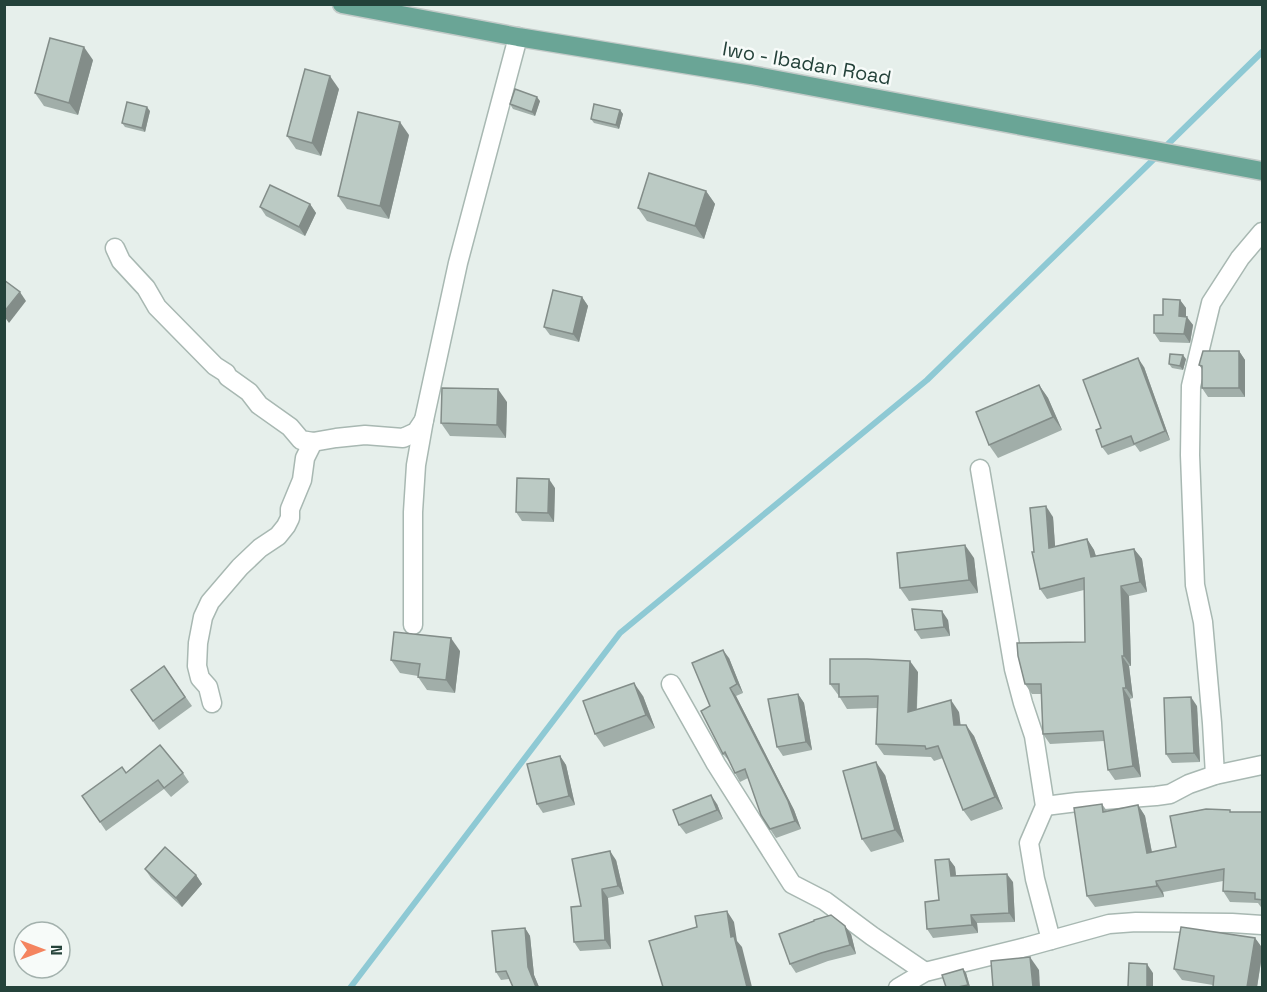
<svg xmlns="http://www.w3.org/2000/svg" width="1267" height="992" viewBox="0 0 1267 992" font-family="'Space Grotesk',sans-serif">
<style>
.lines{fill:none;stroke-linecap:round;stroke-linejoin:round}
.stream{stroke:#8ec9d4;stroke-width:6}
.minor-casing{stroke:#a8b8b2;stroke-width:21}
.major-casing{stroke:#c2cac8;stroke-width:21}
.minor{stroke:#fff;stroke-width:18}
.major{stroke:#6aa596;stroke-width:18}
.wall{fill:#a1aea9}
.shaded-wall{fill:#838d89}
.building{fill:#bbcac4;stroke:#838d89;stroke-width:1.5}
.labels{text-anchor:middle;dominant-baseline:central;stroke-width:5;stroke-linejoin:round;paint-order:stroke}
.street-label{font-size:20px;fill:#24423a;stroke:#f7fbf9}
</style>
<rect width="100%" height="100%" fill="#e6efeb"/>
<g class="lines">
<g class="stream">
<path d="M1164,148L1262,52"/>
<path d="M350,988L620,633L927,380L1157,156"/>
</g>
<g class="minor-casing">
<g id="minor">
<path d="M115,248L121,261L146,288L157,307L215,366L226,373L228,377L249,392L259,405L290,427L301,440L313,442"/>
<path d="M980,469L1014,669L1023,703L1034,736L1045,806L1029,843L1035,879L1051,940"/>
<path d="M413,625V512L416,465L424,420L458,263L518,37"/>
<path d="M671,684L716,764L792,884L825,901L872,936L925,972"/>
<path d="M212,703L208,687L200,678L197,666L198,643L203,617L210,602L240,567L260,548L278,536L286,526L290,518V509L302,480L305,458L313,442L336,438L365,435L403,438L416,432L424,420"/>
<path d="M1215,775L1212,723L1203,622L1195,585L1190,455L1191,386L1211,303L1240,258L1262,232"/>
<path d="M1045,806L1077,802L1156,796L1170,794L1189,784L1215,775L1262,765"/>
<path d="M898,988L925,972L1026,947L1109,924L1136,922L1232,923L1262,925"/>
</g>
</g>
<g class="major-casing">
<path id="major" d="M342,4L518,37L751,75L1262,171"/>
</g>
<use href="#minor" class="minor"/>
<use href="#major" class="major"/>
</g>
<g class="wall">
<path d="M93,60L78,115L44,106L35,93Z"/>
<path d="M339,89L321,156L296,149L287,136Z"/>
<path d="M540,101L535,116L513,109L510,104Z"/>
<path d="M620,110L623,114L619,129L594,123L591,119Z"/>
<path d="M150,111L145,132L125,127L122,123Z"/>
<path d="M409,135L389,219L347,209L338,196Z"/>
<path d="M706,191L715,204L704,239L647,221L638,208Z"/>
<path d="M310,204L316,213L305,236L266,216L260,207Z"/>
<path d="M582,297L588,306L579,342L550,335L544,327Z"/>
<path d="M1180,300L1186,308V317L1193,325L1190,343L1160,342L1154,333L1163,315Z"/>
<path d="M1239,351L1245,360V397H1208L1202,388V369L1199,365Z"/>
<path d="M1186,359L1183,370L1172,368L1169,364Z"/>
<path d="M1144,367L1170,440L1140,452L1135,445L1108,455L1102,447L1101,428Z"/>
<path d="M1039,385L1048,398L1062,430L998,458L989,445Z"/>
<path d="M507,402L506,438L450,436L441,423Z"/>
<path d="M555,488L554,522L522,521L516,512Z"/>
<path d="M1053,517L1055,547L1087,539L1094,550L1096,556L1134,549L1142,559L1147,592L1129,596L1131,666H1129L1133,698L1130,699L1141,777L1115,780L1108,770L1104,741L1050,744L1043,734L1041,694H1032L1025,684L1085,642L1084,590L1047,599L1040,589L1034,552Z"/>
<path d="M974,558L978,593L909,601L900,588Z"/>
<path d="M948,620L950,636L921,639L915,630Z"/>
<path d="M460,651L455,693L427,690L418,677V676L400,673L391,660Z"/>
<path d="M729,658L743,693L736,696L794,810L801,829L776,838L770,829L748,778L740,782L735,773L730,762L723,754L710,706Z"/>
<path d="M164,666L192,706L159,730L131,690Z"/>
<path d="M918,672L917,709L959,712L960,725L974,736L1003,809L971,821L963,810L943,758L934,761L931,757L884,755L876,744L877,708L847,709L839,696L830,684Z"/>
<path d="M798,694L804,703L812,750L783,756L777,747Z"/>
<path d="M643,696L655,728L604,747L595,734Z"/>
<path d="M1197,706L1200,762L1172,763L1166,754Z"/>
<path d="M560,756L566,765L575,805L543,813L537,804Z"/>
<path d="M126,773H183L189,782L171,797L164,789L106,831L82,796Z"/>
<path d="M885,775L904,842L871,852L862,839Z"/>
<path d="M717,804L723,819L686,834L679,825Z"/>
<path d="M1102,804L1107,811L1138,805L1145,816L1152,852L1176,847L1231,812H1263V910L1258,903L1230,902L1223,891V881L1163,892L1164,897L1095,907L1087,896Z"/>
<path d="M949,859L955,867L956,876L1013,882L1015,922L977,923L978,933L933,938L927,929L939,900Z"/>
<path d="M616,860L624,894L608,898L611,949L580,951L574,942L581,906Z"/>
<path d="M145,869L196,875L202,884L182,907L151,878Z"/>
<path d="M525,928L530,936L534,975L539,987H513L509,979L501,980L496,972Z"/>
<path d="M851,934L856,954L828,961L796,973L790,964Z"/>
<path d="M1255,938L1263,949L1257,987L1213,985L1182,980L1174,969Z"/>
<path d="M963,969L966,973L970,987H946Z"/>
</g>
<g class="shaded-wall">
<path d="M84,47L93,60L78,115L69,103Z"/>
<path d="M330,76L339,89L321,156L312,143Z"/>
<path d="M537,97L540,101L535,116L532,112Z"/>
<path d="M147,107L150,111L145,132L142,128Z"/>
<path d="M620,110L623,114L619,129L616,125Z"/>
<path d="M400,122L409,135L389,219L380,206Z"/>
<path d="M706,191L715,204L704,239L695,226Z"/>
<path d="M310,204L316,213L305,236L299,227Z"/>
<path d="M20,292L26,301L9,323L4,316V312Z"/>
<path d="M582,297L588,306L579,342L573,334Z"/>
<path d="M1180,300L1186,308V323L1187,317L1193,325L1190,343L1184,334L1179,316Z"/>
<path d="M1239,351L1245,360V397L1239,388Z"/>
<path d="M1183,355L1186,359L1183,370L1180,366Z"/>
<path d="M1138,358L1144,367L1170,440L1165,431Z"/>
<path d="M1039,385L1048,398L1062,430L1053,417Z"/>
<path d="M498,389L507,402L506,438L497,425Z"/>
<path d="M549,479L555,488L554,522L548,513Z"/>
<path d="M1046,506L1053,517L1056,559L1049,548Z"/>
<path d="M1087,539L1094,550L1099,567L1091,557Z"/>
<path d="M965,545L974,558L978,593L969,580Z"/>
<path d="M1134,549L1142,559L1147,592L1140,582Z"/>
<path d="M1121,586L1129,596L1131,666L1124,656Z"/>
<path d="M942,611L948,620L950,636L944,627Z"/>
<path d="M451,638L460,651L455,693L446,680Z"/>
<path d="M723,650L729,658L743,693L737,684Z"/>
<path d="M1122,656L1129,666L1133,698L1126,688Z"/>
<path d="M910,661L918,672L916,723L908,712Z"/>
<path d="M634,683L643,696L655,728L646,715Z"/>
<path d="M730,688L736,696L794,810L801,829L795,821Z"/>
<path d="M1123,688L1130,699L1141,777L1133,766Z"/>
<path d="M798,694L804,703L812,750L806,742Z"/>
<path d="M1191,697L1197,706L1200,762L1194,753Z"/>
<path d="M951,700L959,712L962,736L954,725Z"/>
<path d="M966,725L974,736L1003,809L995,797Z"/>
<path d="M560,756L566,765L575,805L569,796Z"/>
<path d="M876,762L885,775L904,842L895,830Z"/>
<path d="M711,795L717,804L723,819L717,810Z"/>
<path d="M1138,805L1145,816L1154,864L1147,853Z"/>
<path d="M610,851L616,860L624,894L618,886Z"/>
<path d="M949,859L955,867L957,885L951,876Z"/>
<path d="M1007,874L1013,882L1015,922L1009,913Z"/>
<path d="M196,875L202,884L182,907L176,898Z"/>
<path d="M1156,881L1163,892L1164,897L1157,886Z"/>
<path d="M602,889L608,898L611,949L605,940Z"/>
<path d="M727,911L734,922L737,941L742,947L752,987H747L731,937Z"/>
<path d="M971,915L977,923L978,933L972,925Z"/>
<path d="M845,926L851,934L856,954L850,945Z"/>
<path d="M525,928L530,936L534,975L539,987H536L528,967Z"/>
<path d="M1255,938L1263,949L1257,987H1247Z"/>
<path d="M1030,957L1039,970L1040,987H1033Z"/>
<path d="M1147,964L1153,973V987H1147Z"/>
<path d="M963,969L966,973L970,987L968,985Z"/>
</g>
<g class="building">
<path d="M50,38L84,47L69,103L35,93Z"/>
<path d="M305,69L330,76L312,143L287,136Z"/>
<path d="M515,89L537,97L532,112L510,104Z"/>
<path d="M127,102L147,107L142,128L122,123Z"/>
<path d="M594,104L620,110L616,125L591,119Z"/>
<path d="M358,112L400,122L380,206L338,196Z"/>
<path d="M649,173L706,191L695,226L638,208Z"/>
<path d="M270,185L310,204L299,227L260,207Z"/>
<path d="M4,280L20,292L4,312Z"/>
<path d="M553,290L582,297L573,334L544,327Z"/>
<path d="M1163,299L1180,300L1179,316L1187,317L1184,334L1154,333V315H1163Z"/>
<path d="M1203,351H1239V388H1202V366L1199,365Z"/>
<path d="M1170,354L1183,355L1180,366L1169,364Z"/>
<path d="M1138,358L1165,431L1134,444L1131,436L1102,447L1096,430L1101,428L1083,380Z"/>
<path d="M1039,385L1053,417L989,445L976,412Z"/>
<path d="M442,388L498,389L497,425L441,423Z"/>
<path d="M517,478L549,479L548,513L516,512Z"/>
<path d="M1046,506L1049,548L1087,539L1091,557L1134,549L1140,582L1121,586L1124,656H1122L1126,688H1123L1133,766L1108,770L1103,731L1043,734L1041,684H1025L1018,656L1017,643L1085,642L1084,578L1040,589L1032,552H1034L1030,508Z"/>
<path d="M965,545L969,580L900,588L897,553Z"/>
<path d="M912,609L942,611L944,627L915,630Z"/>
<path d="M394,632L451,638L446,680L418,677L420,664L391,660Z"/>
<path d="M723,650L737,684L730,688L788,801L795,821L770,829L761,815L745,769L735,773L725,752L723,754L701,711L710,706L692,663Z"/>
<path d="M830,659H867L910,661L908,712L951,700L954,725H966L995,797L963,810L938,746L926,749L925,746L876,744L878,696L839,697V684H830Z"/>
<path d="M164,666L185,697L153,721L131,690Z"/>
<path d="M634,683L646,715L595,734L583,701Z"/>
<path d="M798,694L806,742L777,747L768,699Z"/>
<path d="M1191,697L1194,753L1166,754L1164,698Z"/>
<path d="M160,745L183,773L164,788L158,780L100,822L82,796L122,767L126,773Z"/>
<path d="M560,756L569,796L537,804L527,764Z"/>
<path d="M876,762L895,830L862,839L843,771Z"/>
<path d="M711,795L717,810L679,825L673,810Z"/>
<path d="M1102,804L1103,812L1138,805L1147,853L1176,847L1170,816L1206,809L1230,810V812H1263V900L1255,899V893L1223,891L1224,869L1156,881L1157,886L1087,896L1074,808Z"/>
<path d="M165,847L196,875L176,898L145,869Z"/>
<path d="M610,851L618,886L602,889L605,940L574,942L571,907L581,906L572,859Z"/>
<path d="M949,859L951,876L1007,874L1009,913L971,915L972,925L927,929L925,902L939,900L935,860Z"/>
<path d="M727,911L731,937L734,936L747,987H663L649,941L697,927L695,916Z"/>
<path d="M831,915L845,926L850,945L821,953L790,964L779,934L814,921V920Z"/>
<path d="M1181,927L1255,938L1247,987H1213L1214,976L1174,969Z"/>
<path d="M525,928L528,967L536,987H513L506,971L496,972L492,931Z"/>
<path d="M1030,957L1033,987H993L991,961Z"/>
<path d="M1129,963L1147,964V987H1128Z"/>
<path d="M963,969L968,985L958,987H946L942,975Z"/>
</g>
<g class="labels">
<g class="street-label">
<text transform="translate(807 63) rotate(10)">Iwo - Ibadan Road</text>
</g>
</g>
<rect width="1267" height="992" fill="none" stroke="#24423a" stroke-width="12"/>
<g transform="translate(42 950) rotate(90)"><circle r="28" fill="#f7fbf9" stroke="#a3b1ad" stroke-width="1.5"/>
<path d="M0-4.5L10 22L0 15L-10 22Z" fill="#f4845f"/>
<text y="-9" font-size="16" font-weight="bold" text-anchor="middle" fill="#24423a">N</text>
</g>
</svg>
